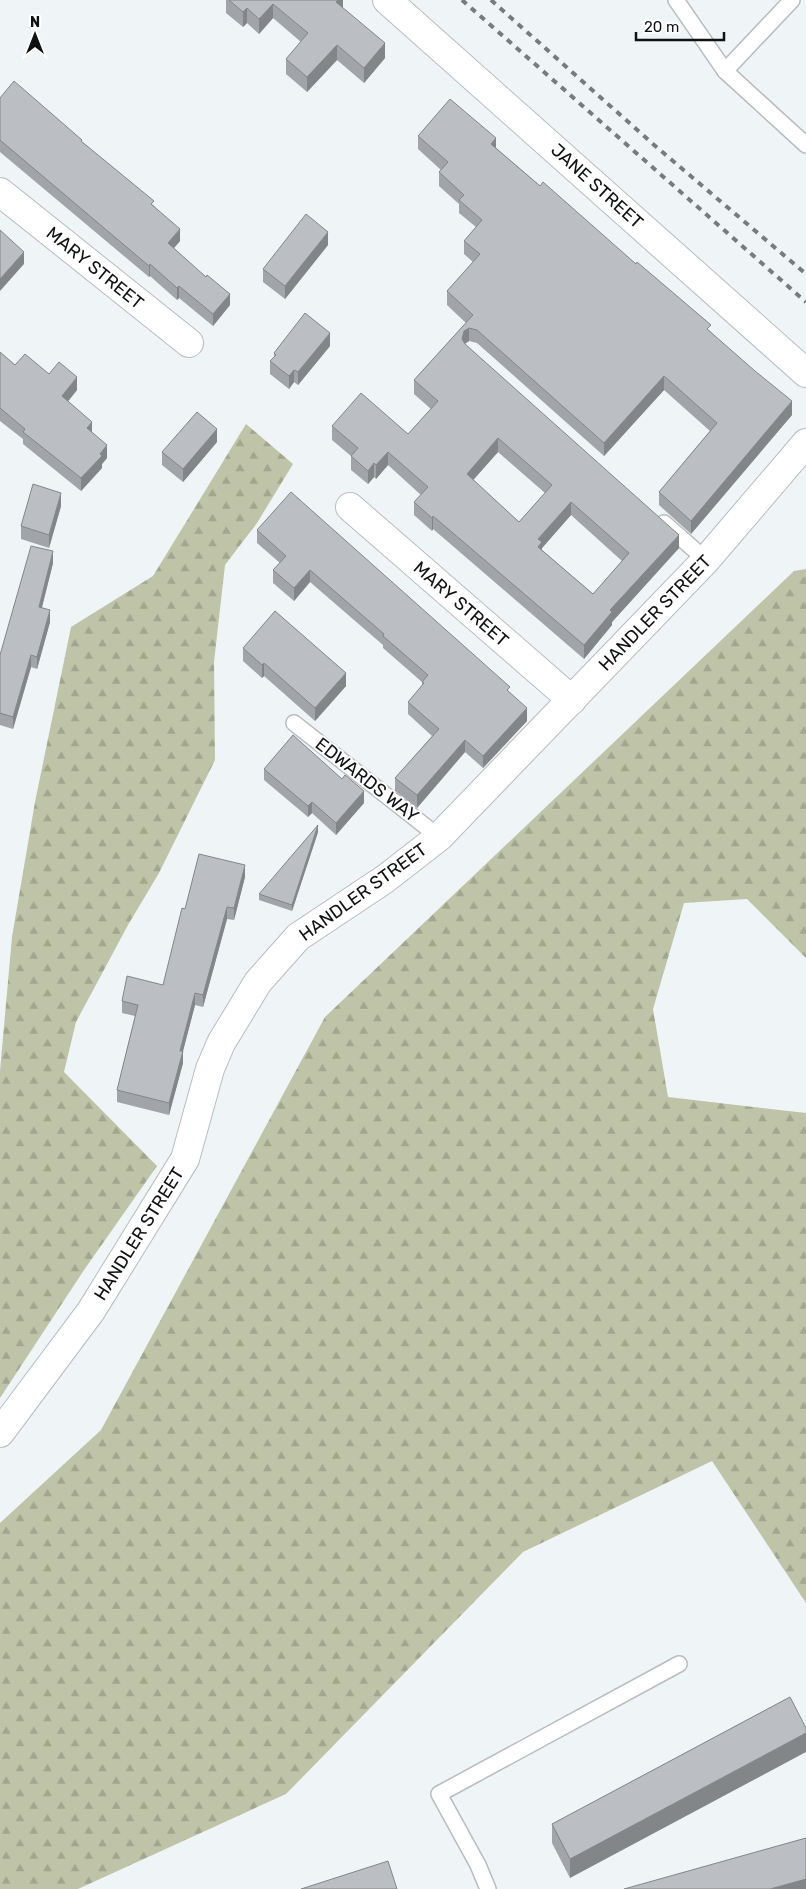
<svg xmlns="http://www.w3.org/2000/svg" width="806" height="1889" viewBox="0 0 806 1889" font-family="Rubik,sans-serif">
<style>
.forest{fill:url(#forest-firs)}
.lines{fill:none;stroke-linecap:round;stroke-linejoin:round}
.service-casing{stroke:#b8bcbf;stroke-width:18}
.minor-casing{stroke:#b8bcbf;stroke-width:30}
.service{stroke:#fff;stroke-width:15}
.minor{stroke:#fff;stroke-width:28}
.rail{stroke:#777b7c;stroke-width:4;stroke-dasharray:6 6;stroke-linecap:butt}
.wall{fill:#a1a4a8;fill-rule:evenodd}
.shaded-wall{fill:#838688}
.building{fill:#bbbfc3;stroke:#838688;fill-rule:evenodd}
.labels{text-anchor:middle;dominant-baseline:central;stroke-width:4;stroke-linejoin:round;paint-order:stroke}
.street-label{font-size:18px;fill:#0f1112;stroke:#fff}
</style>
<defs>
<pattern id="forest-firs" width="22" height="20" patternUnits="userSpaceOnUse" patternTransform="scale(1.25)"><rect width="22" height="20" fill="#bfc3a7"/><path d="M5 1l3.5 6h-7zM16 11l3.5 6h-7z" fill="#a3a68f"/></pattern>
</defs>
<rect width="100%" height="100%" fill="#eff4f7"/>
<g class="forest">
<path d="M246,424L293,464L257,523L225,565L214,662L215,760L159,873L128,925L76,1022L64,1072L157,1166L84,1270L0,1398V1071L12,937L35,802L71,627L153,576Z"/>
<path d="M806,569V958L747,899L684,903L653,1009L668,1097L806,1113V1603L712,1461L523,1552L286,1794L78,1889H0V1523L101,1430L325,1017L794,571Z"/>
</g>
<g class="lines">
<g class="service-casing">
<g id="service">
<path d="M676,0L725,71L806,145"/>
<path d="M725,71L792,0"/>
<path d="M664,523L706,560"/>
<path d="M294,723L439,837"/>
<path d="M488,1889L478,1865L439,1794L679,1664"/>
</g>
</g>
<g class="minor-casing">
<g id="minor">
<path d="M387,0L806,373"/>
<path d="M0,192L189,343"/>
<path d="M350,507L572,700"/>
<path d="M0,1433L91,1311L185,1159L210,1069L221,1043L258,982L298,937L385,879L439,837L706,560L806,443"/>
</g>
</g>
<use href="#service" class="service"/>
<use href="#minor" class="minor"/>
<g class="rail">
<path d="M462,0L806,302"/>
<path d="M491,0L653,144L806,274"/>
</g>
</g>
<g class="wall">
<path d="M226,0H343V8L385,58L364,83L337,60L307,92L286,74V59L301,42L273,18L259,34L247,23L243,27L226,13Z"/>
<path d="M0,98L82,142L154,206L180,241L174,248L230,305L213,326L179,298L177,300L150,276L149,277L0,152Z"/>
<path d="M418,136L496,148L711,332L792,415L691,534L659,505V492L710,431L664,390L604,456L477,343L469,341L465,344L679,548L612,622V625L584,659L433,529L432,531L414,515V502L421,495L388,465L376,479L374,477L368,484L351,470V456L332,440V426L408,434L431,409L414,394V380L466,323L447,305V291L473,262L464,254V241L476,227L459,213V204L439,186V172L441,170L418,149ZM498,452L545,493L519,522L473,480ZM571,515L622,561L593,594L542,550V548Z"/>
<path d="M328,245L285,299L263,282V269Z"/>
<path d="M330,346L298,385L294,382L289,389L270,374V361L274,357V353Z"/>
<path d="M0,352L15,365L49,374L77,390L68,401L92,432L107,458L102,464V468L81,491L23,444V439L0,421Z"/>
<path d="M217,442L183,482L162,465V452Z"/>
<path d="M61,506L49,548L21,539V526Z"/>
<path d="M257,530L510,693L527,721L483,768L465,752L417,808L395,791V778L432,736L408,714V702L422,686V682L383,648V645L310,582L294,601L273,583V570L280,563L257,543Z"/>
<path d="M53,563L42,607L50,622L37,669L31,667L13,729L0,725V655Z"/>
<path d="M243,648L346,686L315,721L264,676L262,678L243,661Z"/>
<path d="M264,769L364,803L336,835L312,813L308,817L264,780Z"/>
<path d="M318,832L292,911L259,900V894Z"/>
<path d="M245,877L234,920L227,919L203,1007L195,1005L183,1051V1063L169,1115L117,1102V1090L135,1016L122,1013V1001L163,985L185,909Z"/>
<path d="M790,1697L570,1878L552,1843V1824Z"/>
</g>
<g class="shaded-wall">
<path d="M338,0H343V9L336,2Z"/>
<path d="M273,4V18L259,34V19Z"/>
<path d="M247,8V23L243,27V12Z"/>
<path d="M385,43V58L364,83V68Z"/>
<path d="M337,45V60L307,92V77Z"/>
<path d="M496,138V152L491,144Z"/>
<path d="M180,229V241L168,255V243Z"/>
<path d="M328,232V245L285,299V286Z"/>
<path d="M24,252V264L0,291V279Z"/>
<path d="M150,264V276L149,277V266Z"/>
<path d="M179,286V298L177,300V288Z"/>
<path d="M230,294V305L213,326V314Z"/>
<path d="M469,328V341L464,344L462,339L464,331Z"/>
<path d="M330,333V346L298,385V372Z"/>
<path d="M294,370V382L289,389V376Z"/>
<path d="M664,376V390L604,456V443Z"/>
<path d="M77,377V390L62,409V396Z"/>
<path d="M792,401V415L691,534V521Z"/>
<path d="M92,422V435L87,428Z"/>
<path d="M217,429V442L183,482V469Z"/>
<path d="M498,438V452L467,487V474Z"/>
<path d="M107,445V458L102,464V468L81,491V478L100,454Z"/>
<path d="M388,452V465L376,479V465Z"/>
<path d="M374,463V477L368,484V471Z"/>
<path d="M61,493V506L49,548V535Z"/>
<path d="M571,502V515L542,548V555L538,560V539Z"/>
<path d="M433,516V529L432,531V518Z"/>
<path d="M679,535V548L612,622V625L584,659V645L610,610Z"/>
<path d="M53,551V563L39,619V607Z"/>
<path d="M310,570V582L294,601V588Z"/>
<path d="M50,610V622L37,669V657Z"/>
<path d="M31,655V667L13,729V717Z"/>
<path d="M264,663V676L262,678V665Z"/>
<path d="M346,673V686L315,721V708Z"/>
<path d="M527,708V721L483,768V756Z"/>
<path d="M465,740V752L417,808V795Z"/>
<path d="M364,791V803L336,835V823Z"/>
<path d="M312,802V813L308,817V806Z"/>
<path d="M318,825V832L292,911V905Z"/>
<path d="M245,865V877L234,920V908Z"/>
<path d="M227,907V919L203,1007V995Z"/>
<path d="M195,993V1005L183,1051V1063L169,1115V1103L180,1051Z"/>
<path d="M806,1733V1752L570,1878V1859Z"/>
<path d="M806,1879V1889H770Z"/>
</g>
<g class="building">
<path d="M229,0H338L336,2L385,43L364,68L337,45L307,77L286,59L308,33L273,4L259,19L247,8L243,12Z"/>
<path d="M14,81L82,140L81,141L154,201L151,204L180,229L168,243L206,277L207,275L230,294L213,314L179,286L177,288L150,264L149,266L0,140V98Z"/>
<path d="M450,99L496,138L491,144L540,186L543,182L636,264L637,262L711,325L707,329L755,371L792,401L691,521L659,492L717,423L664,376L604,443L477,330L469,328L464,331L462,339L465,344L679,535L610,610L612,612L584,645L433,516L432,518L414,502L428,487L388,452L376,465L374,463L368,471L351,456L358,448L332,426L361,393L408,434L438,401L414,380L473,315L447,291L480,254L464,241L482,220L459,200L464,195L439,172L448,162L418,136ZM498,438L552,485L519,522L467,474ZM571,502L629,553L593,594L538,547L542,542L538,539Z"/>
<path d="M306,214L328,232L285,286L263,269Z"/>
<path d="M0,230L24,252L0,279Z"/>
<path d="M305,313L330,333L298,372L294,370L289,376L270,361L276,355L274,353Z"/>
<path d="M0,352L15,365L25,354L49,374L59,362L77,377L62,396L92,422L87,428L107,445L100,454L102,456L81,478L23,432L25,429L0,408Z"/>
<path d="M197,412L217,429L183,469L162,452Z"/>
<path d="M33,484L61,493L49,535L21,526Z"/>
<path d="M291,492L510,687L507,690L527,708L483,756L465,740L417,795L395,778L439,729L408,702L424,683L422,682L428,675L383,636L384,634L310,570L294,588L273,570L286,556L257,530Z"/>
<path d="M31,546L53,551L39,607L50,610L37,657L31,655L13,717L0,713V655Z"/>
<path d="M275,611L346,673L315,708L264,663L262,665L243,648Z"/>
<path d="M293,735L342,779L345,775L364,791L336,823L312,802L308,806L264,769Z"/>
<path d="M318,825L292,905L259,894Z"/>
<path d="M199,854L245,865L234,908L227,907L203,995L195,993L180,1051H183L169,1103L117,1090L138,1005L122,1001L127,976L163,985L182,908L185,909Z"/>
<path d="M790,1697L806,1728V1733L570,1859L552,1824Z"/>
<path d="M806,1838V1879L770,1889H624Z"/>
<path d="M388,1861L397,1889H301Z"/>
</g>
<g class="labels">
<g class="street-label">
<text transform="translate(597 186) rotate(42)">JANE STREET</text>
<text transform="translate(95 268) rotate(39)">MARY STREET</text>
<text transform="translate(461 604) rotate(41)">MARY STREET</text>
<text transform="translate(655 613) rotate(-46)">HANDLER STREET</text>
<text transform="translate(367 780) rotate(38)">EDWARDS WAY</text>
<text transform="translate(363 892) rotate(-36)">HANDLER STREET</text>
<text transform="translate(139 1234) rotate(-58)">HANDLER STREET</text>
</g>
</g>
<g transform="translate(35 35)" stroke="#ffffff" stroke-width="4" paint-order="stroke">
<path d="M0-4L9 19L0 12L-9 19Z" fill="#0f1112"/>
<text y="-8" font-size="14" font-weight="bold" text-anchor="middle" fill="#0f1112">N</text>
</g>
<path d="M636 32v8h88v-8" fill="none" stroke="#0f1112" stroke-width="2.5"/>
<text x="644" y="32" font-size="15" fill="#0f1112" stroke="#ffffff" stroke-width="4" paint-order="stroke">20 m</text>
</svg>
